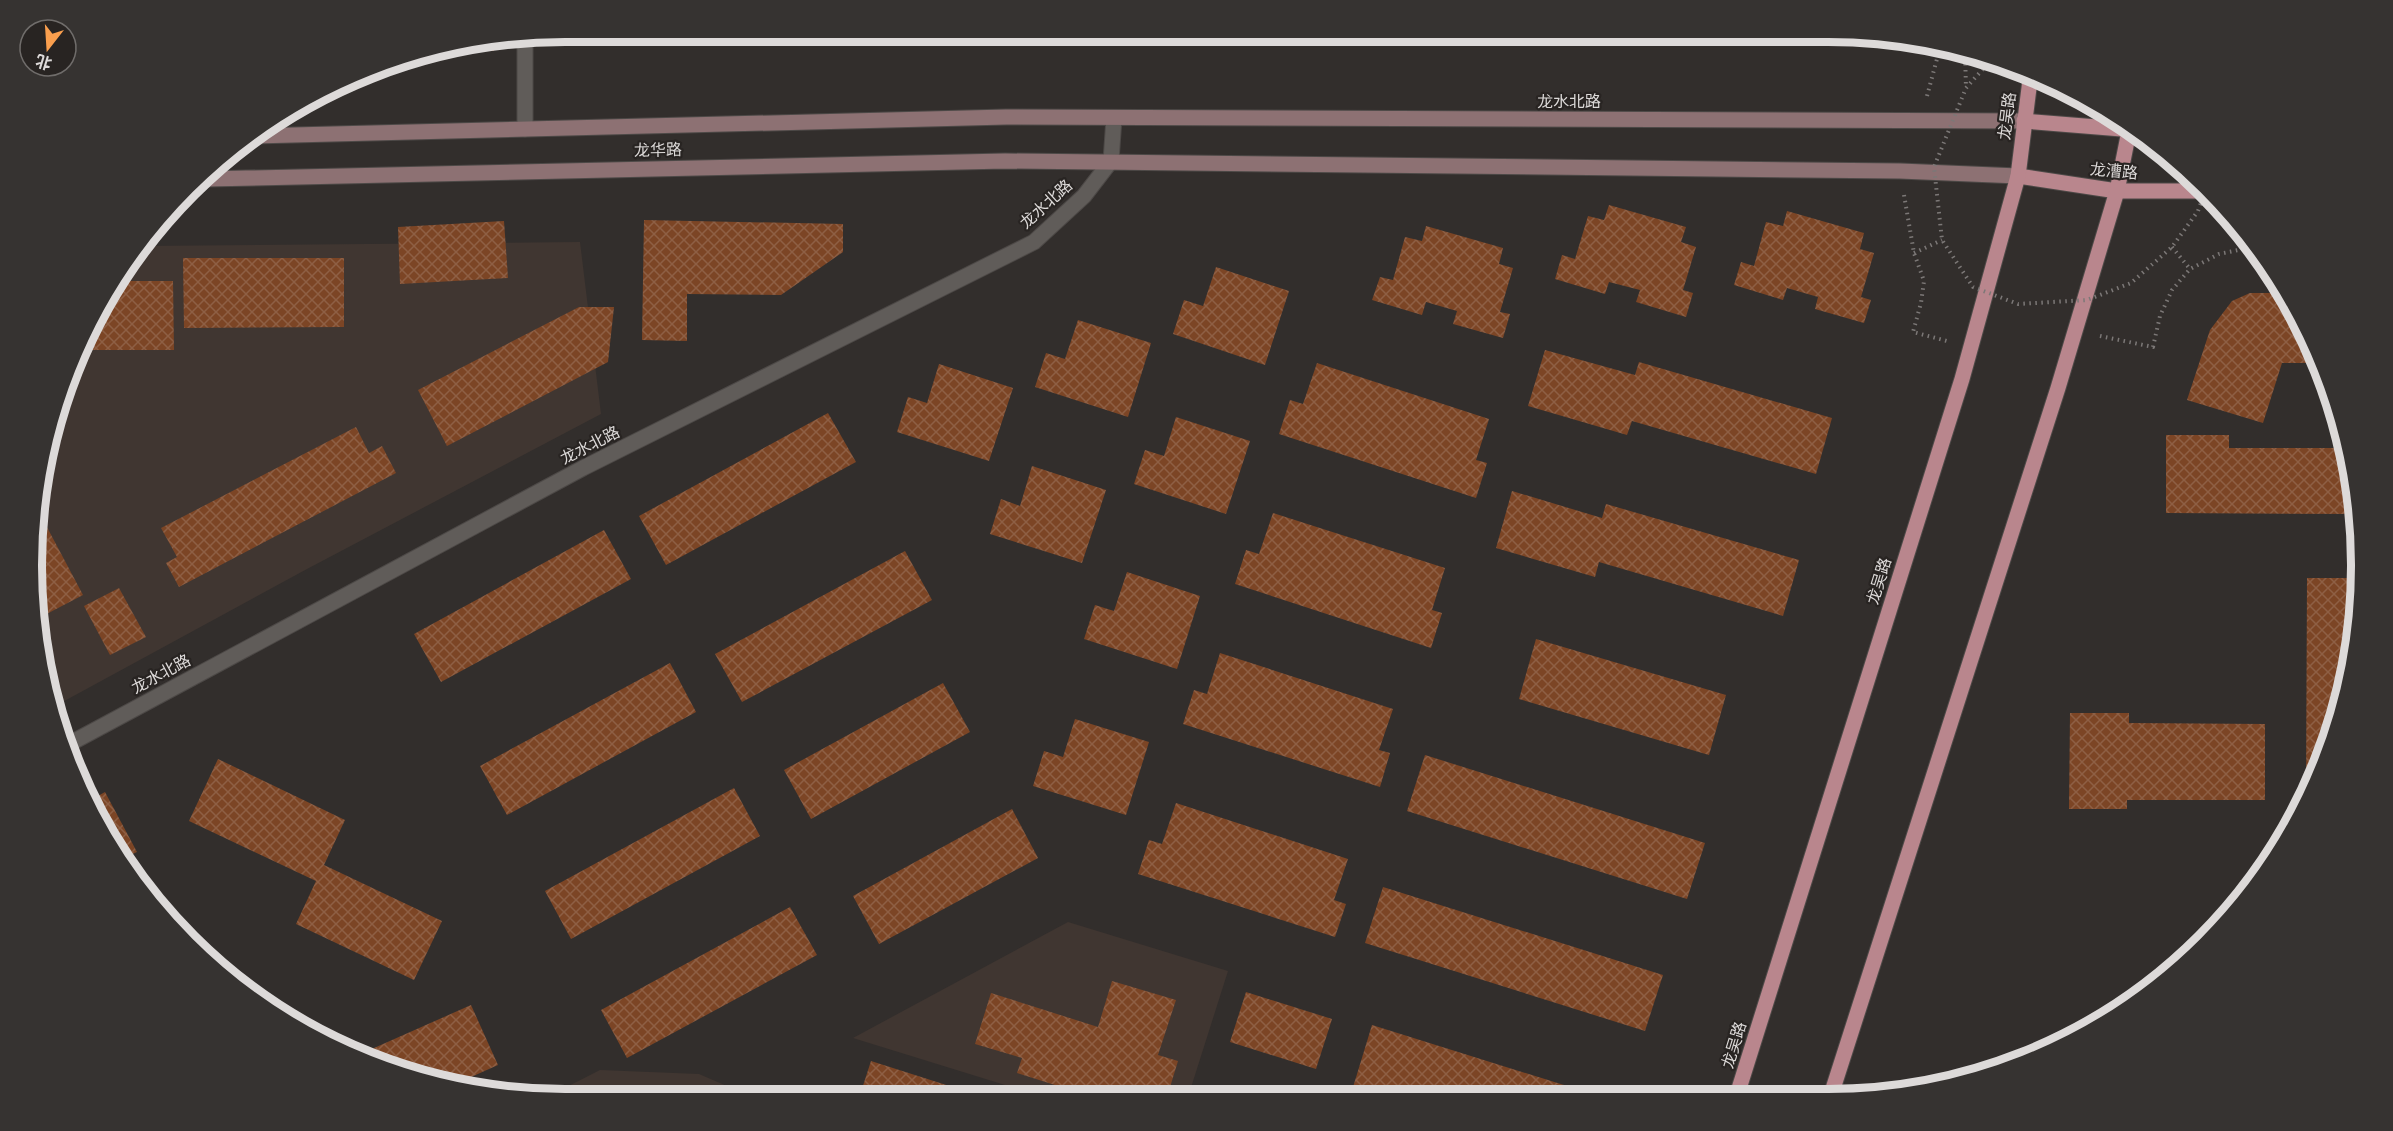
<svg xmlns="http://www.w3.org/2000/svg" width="2393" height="1131" viewBox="0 0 2393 1131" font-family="Raleway,'Noto Sans SC',sans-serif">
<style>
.built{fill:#403631}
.building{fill:url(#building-cross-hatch)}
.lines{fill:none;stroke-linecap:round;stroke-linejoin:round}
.lane-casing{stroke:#4d4947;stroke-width:17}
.street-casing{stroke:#4d4947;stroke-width:17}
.secondary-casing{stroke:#4d4947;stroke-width:17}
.primary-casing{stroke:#4d4947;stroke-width:17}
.path{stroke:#7c7877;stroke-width:4;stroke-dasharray:1.5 4.5;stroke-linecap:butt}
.lane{stroke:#605c59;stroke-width:15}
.street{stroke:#605c59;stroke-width:15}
.secondary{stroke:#8d7173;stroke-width:15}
.primary{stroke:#b9868d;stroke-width:15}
.path-bridge{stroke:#7c7877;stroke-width:4;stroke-dasharray:1.5 4.5;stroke-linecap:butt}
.labels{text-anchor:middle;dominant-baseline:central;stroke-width:4.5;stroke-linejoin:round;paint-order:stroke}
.street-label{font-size:16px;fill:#dddad9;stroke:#282422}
.rim{fill:none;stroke:#dddad9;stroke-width:8}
</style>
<defs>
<pattern id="building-cross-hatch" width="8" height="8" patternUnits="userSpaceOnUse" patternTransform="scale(1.5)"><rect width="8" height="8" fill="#7c4525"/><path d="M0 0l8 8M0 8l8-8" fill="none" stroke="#8e5f44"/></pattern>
</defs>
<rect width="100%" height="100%" fill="#322e2c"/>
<g class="built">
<path d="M580,242L601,414L307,569L57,705L36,636L42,461L72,361L121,269L143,246Z"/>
<path d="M1068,922L1228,971L1188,1097L1047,1098L853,1038Z"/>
<path d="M600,1070L699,1074L757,1099H565L545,1098Z"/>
</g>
<g class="building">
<path d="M494,43V51L459,50V49Z"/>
<path d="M1609,205L1686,227L1681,242L1696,247L1683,290L1693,293L1686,317L1636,302L1640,290L1609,282L1605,294L1555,279L1562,255L1575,259L1588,216L1604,220Z"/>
<path d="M1787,211L1864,233L1860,249L1874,253L1861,297L1871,300L1864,323L1815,309L1818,297L1787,288L1783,300L1734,285L1741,262L1754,266L1766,222L1783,226Z"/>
<path d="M644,220L843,224V252L781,295L687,294V341L642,340Z"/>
<path d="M504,221L508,278L400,284L398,227Z"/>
<path d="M1426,226L1503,248L1499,264L1513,268L1500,312L1510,314L1503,338L1453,324L1457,311L1426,302L1422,315L1372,300L1380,277L1393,280L1405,237L1422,241Z"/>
<path d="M183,258H344V327L184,328Z"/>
<path d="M1216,267L1289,291L1265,365L1173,334L1184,300L1203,306Z"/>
<path d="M115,281H173L174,350H78Z"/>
<path d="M2250,293H2284L2321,363H2282L2263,423L2187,400L2210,330L2232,301Z"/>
<path d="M579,307H614L608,362L447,446L418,390Z"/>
<path d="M1078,320L1151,343L1128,417L1035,387L1046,353L1065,359Z"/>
<path d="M1545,350L1635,375L1639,362L1832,418L1816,474L1632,421L1627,435L1528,406Z"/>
<path d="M1317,363L1489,419L1476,460L1487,463L1476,498L1279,434L1290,400L1303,404Z"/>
<path d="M939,364L1013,388L989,461L897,432L908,397L927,403Z"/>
<path d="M828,413L856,462L666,565L639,516Z"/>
<path d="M1176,417L1250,441L1226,514L1134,484L1145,450L1164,456Z"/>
<path d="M356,427L369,453L382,446L396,473L179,587L166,563L177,557L161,528Z"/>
<path d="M2166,435H2229V448H2347L2351,462L2356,514L2166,513Z"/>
<path d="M1032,466L1106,490L1082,563L990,534L1001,499L1020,506Z"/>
<path d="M1512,491L1602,518L1606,504L1799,560L1783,616L1599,562L1595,577L1496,548Z"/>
<path d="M1273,513L1445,568L1432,610L1442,613L1431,648L1235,584L1246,550L1259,554Z"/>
<path d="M40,514L83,595L37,619Z"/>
<path d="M604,530L631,579L441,682L414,634Z"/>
<path d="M905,551L932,600L742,702L715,654Z"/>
<path d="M1127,572L1200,596L1177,669L1084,639L1095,605L1114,611Z"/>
<path d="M2307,578H2360L2351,670L2321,770L2306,795Z"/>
<path d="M119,588L146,637L110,655L84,606Z"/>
<path d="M1536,639L1726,695L1709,755L1519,699Z"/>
<path d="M1220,653L1393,709L1379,750L1390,753L1380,787L1183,724L1194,690L1207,694Z"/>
<path d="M670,663L696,712L507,815L480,766Z"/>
<path d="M943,683L970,732L811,819L784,770Z"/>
<path d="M2070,713H2129V723L2265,724V800H2127V809H2069Z"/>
<path d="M1075,719L1149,742L1126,815L1033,786L1044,751L1063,757Z"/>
<path d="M1425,755L1705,843L1687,899L1407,811Z"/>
<path d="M218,759L345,820L324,865L442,921L414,980L296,924L316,881L189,821Z"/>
<path d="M734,788L760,836L571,939L545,891Z"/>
<path d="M105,792L137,852L126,857L87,802Z"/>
<path d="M1176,803L1348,859L1334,900L1346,904L1335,937L1138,874L1149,840L1162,844Z"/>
<path d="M1012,809L1038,858L879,944L853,896Z"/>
<path d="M1383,887L1663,975L1645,1031L1365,943Z"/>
<path d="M790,907L817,955L627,1058L601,1010Z"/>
<path d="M1112,981L1176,1000L1158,1055L1178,1061L1167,1097L1096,1098L1017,1073L1022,1058L975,1044L991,993L1098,1027Z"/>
<path d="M1246,992L1332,1019L1316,1069L1230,1042Z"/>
<path d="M471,1005L498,1065L451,1086L356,1056Z"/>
<path d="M1372,1025L1596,1095V1096L1350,1097Z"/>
<path d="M871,1061L987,1098H859Z"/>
</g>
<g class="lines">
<g class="lane-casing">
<path id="lane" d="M525,129V38"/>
</g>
<g class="street-casing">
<path id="street" d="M69,744L583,468L1034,242L1084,196L1111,161L1114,118"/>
</g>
<g class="secondary-casing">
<g id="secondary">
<path d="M251,136L1006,117L2024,121"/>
<path d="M206,179L1005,161L1900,171L2018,176"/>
</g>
</g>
<g class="primary-casing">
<g id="primary">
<path d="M2024,121L2134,130"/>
<path d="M2018,176L2117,191H2208"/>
<path d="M1737,1095L1962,379L2018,176L2031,72"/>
<path d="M1831,1095L2058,388L2117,191L2130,126"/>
</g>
</g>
<g class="path">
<path d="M1965,52L1966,88"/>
<path d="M1927,96L1941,44"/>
<path d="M1904,195L1914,253L1924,281L1921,303L1913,332L1947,341"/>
<path d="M2172,247L2190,269"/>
<path d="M1914,253L1942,240"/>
<path d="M2100,336L2153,347L2160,316L2172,290L2190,269L2219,254L2253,247"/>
</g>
<use href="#lane" class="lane"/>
<use href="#street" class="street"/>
<use href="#secondary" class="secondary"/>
<use href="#primary" class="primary"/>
<path class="path-bridge" d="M1991,60L1966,88L1934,167L1942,240L1973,287L2018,304L2087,300L2131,283L2172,247L2198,211L2206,189"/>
</g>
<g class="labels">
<g class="street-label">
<text x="1569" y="101">龙水北路</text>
<text transform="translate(2007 116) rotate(-83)">龙吴路</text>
<text transform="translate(658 150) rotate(-1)">龙华路</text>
<text transform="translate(2114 171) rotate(5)">龙漕路</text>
<text transform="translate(1046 204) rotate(-42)">龙水北路</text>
<text transform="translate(590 445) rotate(-27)">龙水北路</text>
<text transform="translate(1879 581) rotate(-73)">龙吴路</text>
<text transform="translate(161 674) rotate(-28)">龙水北路</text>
<text transform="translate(1734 1045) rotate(-73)">龙吴路</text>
</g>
</g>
<path d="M0 0H2393V1131H0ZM565 42H1828A523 523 0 0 1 2351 565V566A523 523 0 0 1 1828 1089H565A523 523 0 0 1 42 566V565A523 523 0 0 1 565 42Z" fill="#363331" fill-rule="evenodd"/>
<path class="rim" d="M565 42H1828A523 523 0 0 1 2351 565V566A523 523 0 0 1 1828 1089H565A523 523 0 0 1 42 566V565A523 523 0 0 1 565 42Z"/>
<g transform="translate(48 48) rotate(197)"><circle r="28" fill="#282422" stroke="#706d6b" stroke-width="1.5"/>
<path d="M0-4.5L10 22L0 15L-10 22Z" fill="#fa9f4e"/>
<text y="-9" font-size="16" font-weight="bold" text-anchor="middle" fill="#dddad9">北</text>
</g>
</svg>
